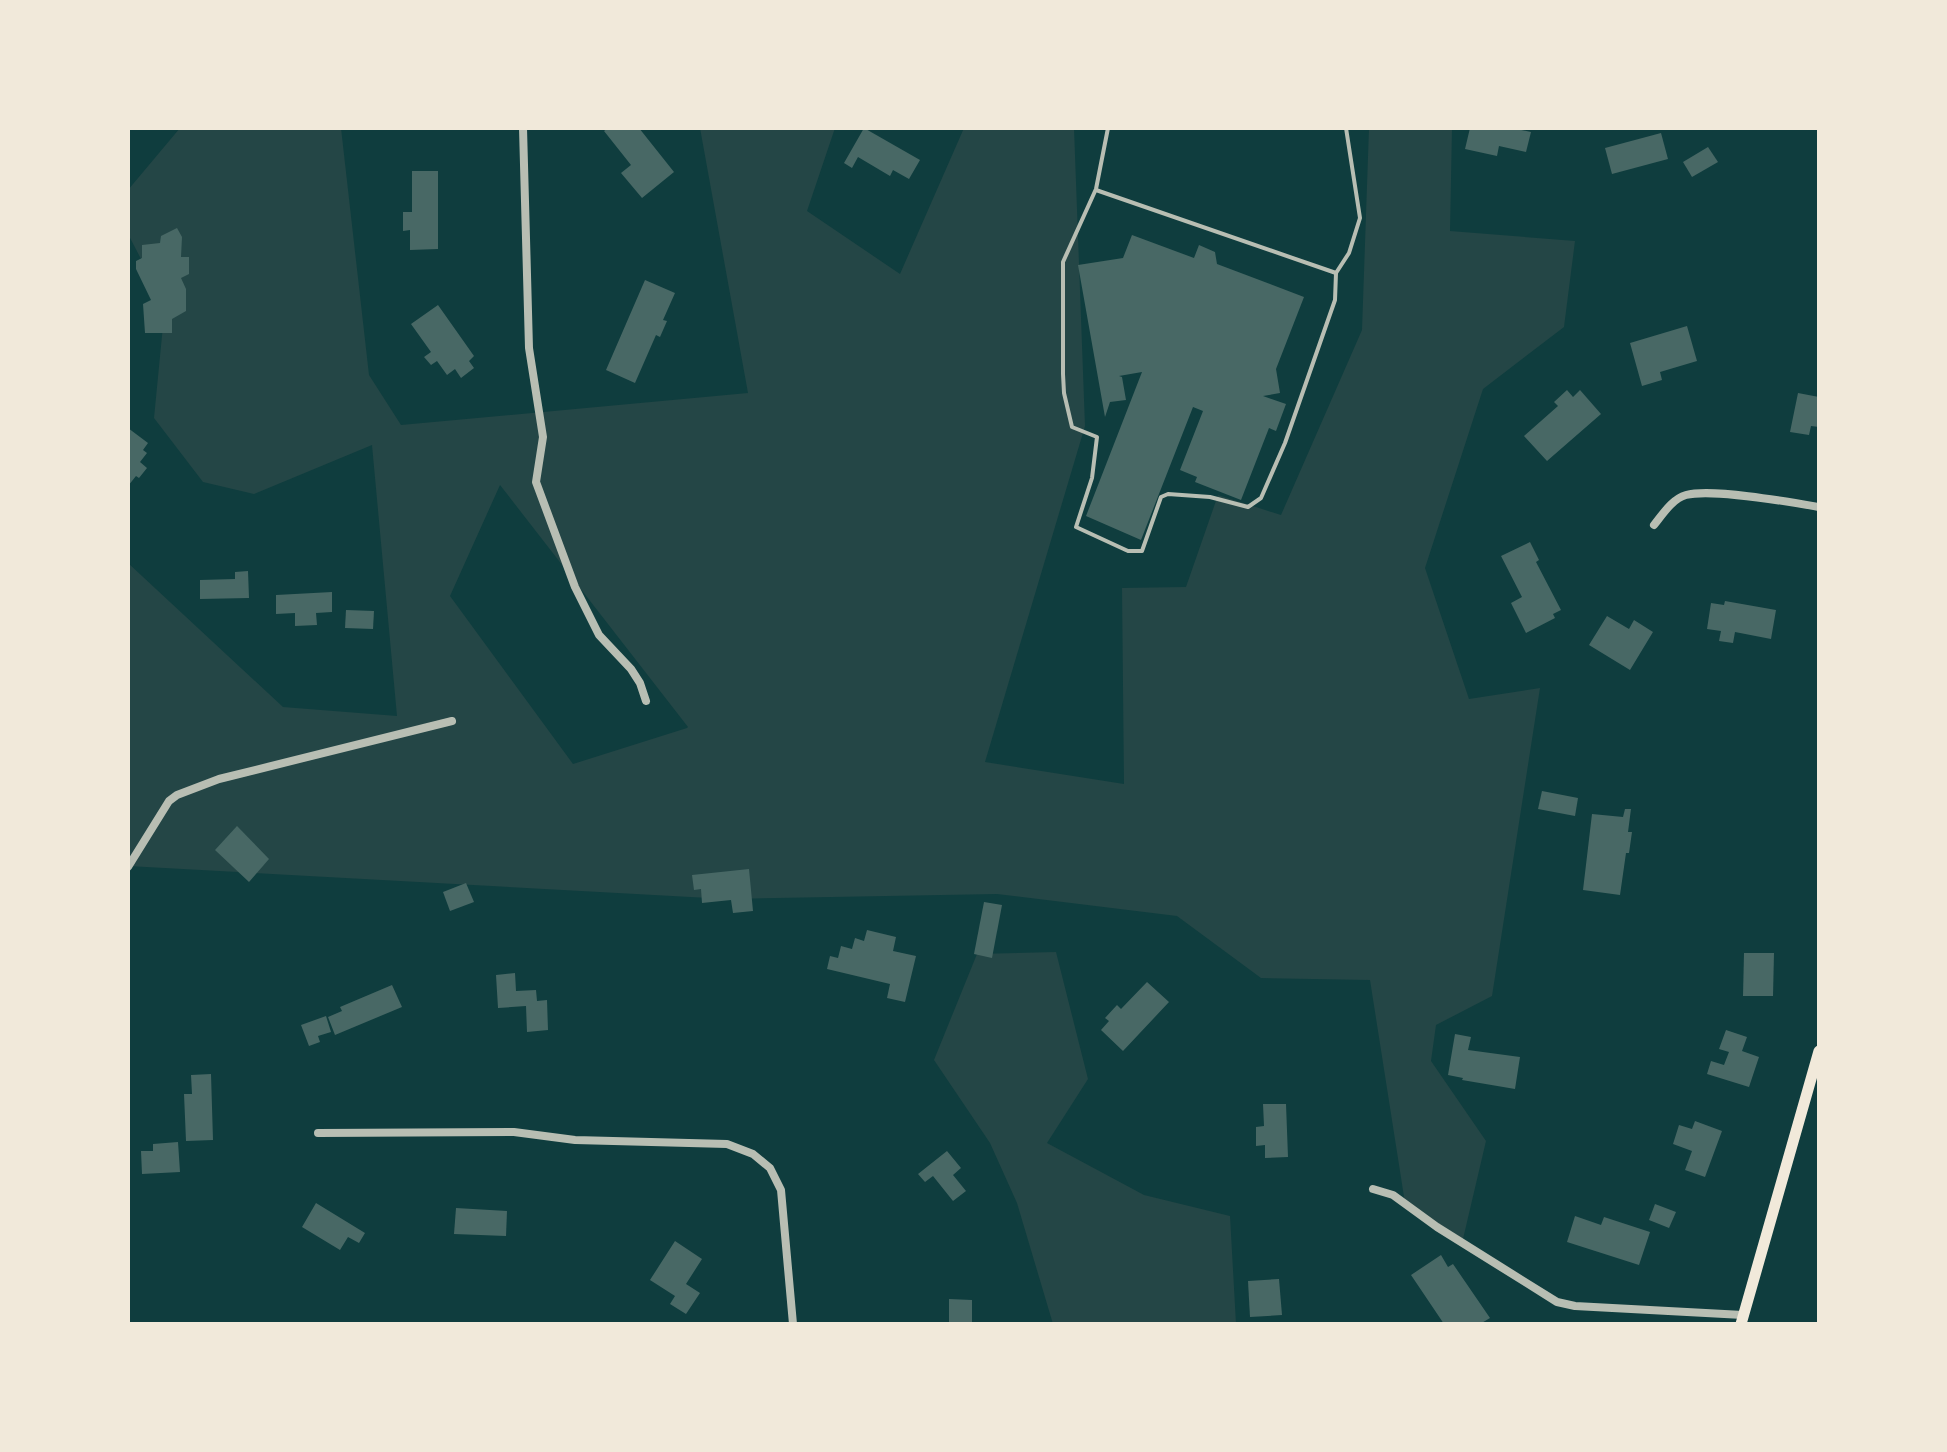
<svg xmlns="http://www.w3.org/2000/svg" width="1947" height="1452" viewBox="0 0 1947 1452" font-family="'Asap Condensed',sans-serif">
<style>
.green{fill:#244646;fill-rule:evenodd}
.building{fill:#486865}
.lines{fill:none;stroke-linecap:round;stroke-linejoin:round}
.service{stroke:#b8beb3;stroke-width:4}
.minor{stroke:#b8beb3;stroke-width:8}
.secondary{stroke:#f1e9da;stroke-width:11}
</style>
<rect width="100%" height="100%" fill="#0f3d3e"/>
<g class="green">
<path d="M180,128H341L369,375L401,425L748,393L700,128H835L807,211L900,274L964,128H1074L1085,426L985,762L1124,784L1122,588L1186,587L1218,495L1281,515L1362,330L1369,128H1452L1450,231L1575,241L1564,327L1483,389L1425,568L1469,699L1540,688L1492,996L1436,1025L1431,1061L1486,1141L1463,1239L1405,1203L1370,980L1261,978L1177,916L997,894L727,899L128,866V563L283,707L397,716L372,445L254,494L203,482L154,418L165,305L128,234V190ZM500,485L688,727L687,728L573,764L450,596Z"/>
<path d="M1056,952L1088,1079L1047,1143L1144,1195L1230,1216L1236,1324H1053L1017,1203L990,1143L934,1060L977,954Z"/>
</g>
<g class="building">
<path d="M608,128H639L674,172L642,198L621,173L631,165L604,131Z"/>
<path d="M864,128L920,160L909,179L893,170L890,176L858,157L852,168L844,163Z"/>
<path d="M1470,128H1512L1531,132L1526,152L1499,146L1497,156L1465,149Z"/>
<path d="M1661,133L1668,159L1612,174L1605,148Z"/>
<path d="M1708,147L1718,162L1692,177L1683,162Z"/>
<path d="M412,171H438V249L410,250V230L403,231V212H412Z"/>
<path d="M177,228L182,237L181,257H189V274L181,278L186,289V311L172,319V333H145L143,304L151,300L136,269V261L142,258V245L160,243L161,236Z"/>
<path d="M1132,235L1194,258L1199,245L1215,252L1217,264L1304,297L1276,369L1280,393L1263,396L1286,404L1276,431L1269,428L1241,500L1195,482L1197,477L1180,470L1203,411L1193,407L1141,540L1086,516L1142,372L1119,376L1122,377L1126,400L1110,402L1105,417L1078,265L1123,258Z"/>
<path d="M645,280L675,293L663,320L667,321L660,337L656,335L635,383L606,370Z"/>
<path d="M438,305L474,356L469,361L474,368L461,378L455,369L447,375L437,361L431,365L424,357L431,352L411,324Z"/>
<path d="M1687,326L1697,361L1660,372L1662,380L1642,386L1630,343Z"/>
<path d="M1567,390L1573,397L1580,390L1601,414L1547,461L1524,436L1558,406L1554,402Z"/>
<path d="M1798,393L1819,397V427L1811,426L1809,435L1790,432Z"/>
<path d="M128,428L148,443L143,450L147,453L140,462L147,468L139,478L136,476L128,486Z"/>
<path d="M1530,542L1539,560L1536,562L1561,610L1553,614L1555,618L1526,633L1511,603L1522,597L1501,556Z"/>
<path d="M248,571L249,598L200,599V580L235,579V572Z"/>
<path d="M332,592V612L316,613L317,625L295,626V613L276,614V595Z"/>
<path d="M1725,601L1776,610L1771,639L1735,632L1733,643L1719,641L1721,631L1707,629L1711,603L1724,605Z"/>
<path d="M346,610L374,611L373,629L345,628Z"/>
<path d="M1607,616L1629,629L1634,620L1653,632L1630,670L1589,645Z"/>
<path d="M1542,791L1578,798L1575,816L1538,809Z"/>
<path d="M1625,809H1631L1628,832H1632L1629,853H1626L1620,895L1583,890L1592,814L1623,817Z"/>
<path d="M237,826L269,859L249,882L215,850Z"/>
<path d="M749,869L753,911L733,913L731,900L702,903L701,889L694,890L692,875Z"/>
<path d="M466,883L474,902L450,911L443,892Z"/>
<path d="M984,902L1002,905L992,958L974,954Z"/>
<path d="M867,930L896,937L893,951L916,956L905,1002L887,998L890,984L827,969L830,956L838,958L841,946L852,949L855,938L864,941Z"/>
<path d="M1744,953H1774L1773,996H1743Z"/>
<path d="M515,973L516,991L536,990L537,1001L547,1000L548,1030L527,1032L526,1006L498,1008L496,975Z"/>
<path d="M1147,982L1169,1002L1123,1051L1101,1030L1109,1021L1105,1018L1117,1005L1121,1009Z"/>
<path d="M392,985L402,1007L335,1035L328,1017L342,1011L340,1007Z"/>
<path d="M326,1016L331,1032L318,1036L320,1042L309,1046L301,1025Z"/>
<path d="M1726,1030L1747,1037L1742,1051L1759,1057L1749,1087L1707,1074L1711,1061L1724,1065L1729,1052L1719,1049Z"/>
<path d="M1455,1034L1471,1037L1468,1050L1520,1057L1515,1089L1462,1080L1463,1078L1448,1075Z"/>
<path d="M211,1074L213,1140L186,1141L184,1094H192L191,1075Z"/>
<path d="M1263,1104H1286L1288,1157L1265,1158V1145L1256,1146V1127L1264,1126Z"/>
<path d="M1695,1121L1722,1131L1705,1177L1685,1170L1692,1151L1673,1144L1679,1125L1692,1129Z"/>
<path d="M178,1142L180,1172L142,1174L141,1151H153V1144Z"/>
<path d="M947,1151L961,1168L953,1175L966,1191L953,1201L933,1176L925,1182L918,1174Z"/>
<path d="M316,1203L365,1233L359,1243L348,1237L340,1250L302,1227Z"/>
<path d="M1655,1204L1676,1212L1669,1228L1649,1220Z"/>
<path d="M456,1208L507,1211L506,1236L454,1234Z"/>
<path d="M1575,1216L1601,1225L1604,1217L1650,1232L1639,1265L1567,1242Z"/>
<path d="M675,1241L702,1259L686,1284L700,1293L686,1314L670,1304L675,1296L650,1280Z"/>
<path d="M1441,1255L1448,1267L1453,1264L1490,1318L1480,1324H1444L1411,1275Z"/>
<path d="M1279,1279L1282,1315L1250,1317L1248,1281Z"/>
<path d="M949,1299L972,1300V1324H949Z"/>
</g>
<g class="lines">
<g class="service">
<path d="M1108,128L1096,189L1063,262V374L1064,393L1072,427L1097,437L1092,478L1076,527L1128,551H1142L1161,497L1168,494L1210,497L1248,507L1261,498L1285,443L1335,300L1336,273L1349,253L1360,218L1346,128"/>
<path d="M1096,190L1336,273"/>
</g>
<g class="minor">
<path d="M523,128L529,348L543,437L536,482L575,587L599,635L631,669L640,683L646,701"/>
<path d="M1654,525C1663,514 1672,499 1686,495C1712,488 1790,502 1819,507"/>
<path d="M128,867L169,801L177,795L219,779L452,721"/>
<path d="M318,1133L514,1132L575,1140L727,1144L753,1154L770,1168L781,1190L793,1324"/>
<path d="M1373,1189L1393,1195L1437,1227L1557,1302L1575,1306L1743,1315"/>
</g>
<path class="secondary" d="M1741,1324L1819,1051"/>
</g>
<rect width="1947" height="1452" fill="none" stroke="#f1e9da" stroke-width="260"/>
</svg>
